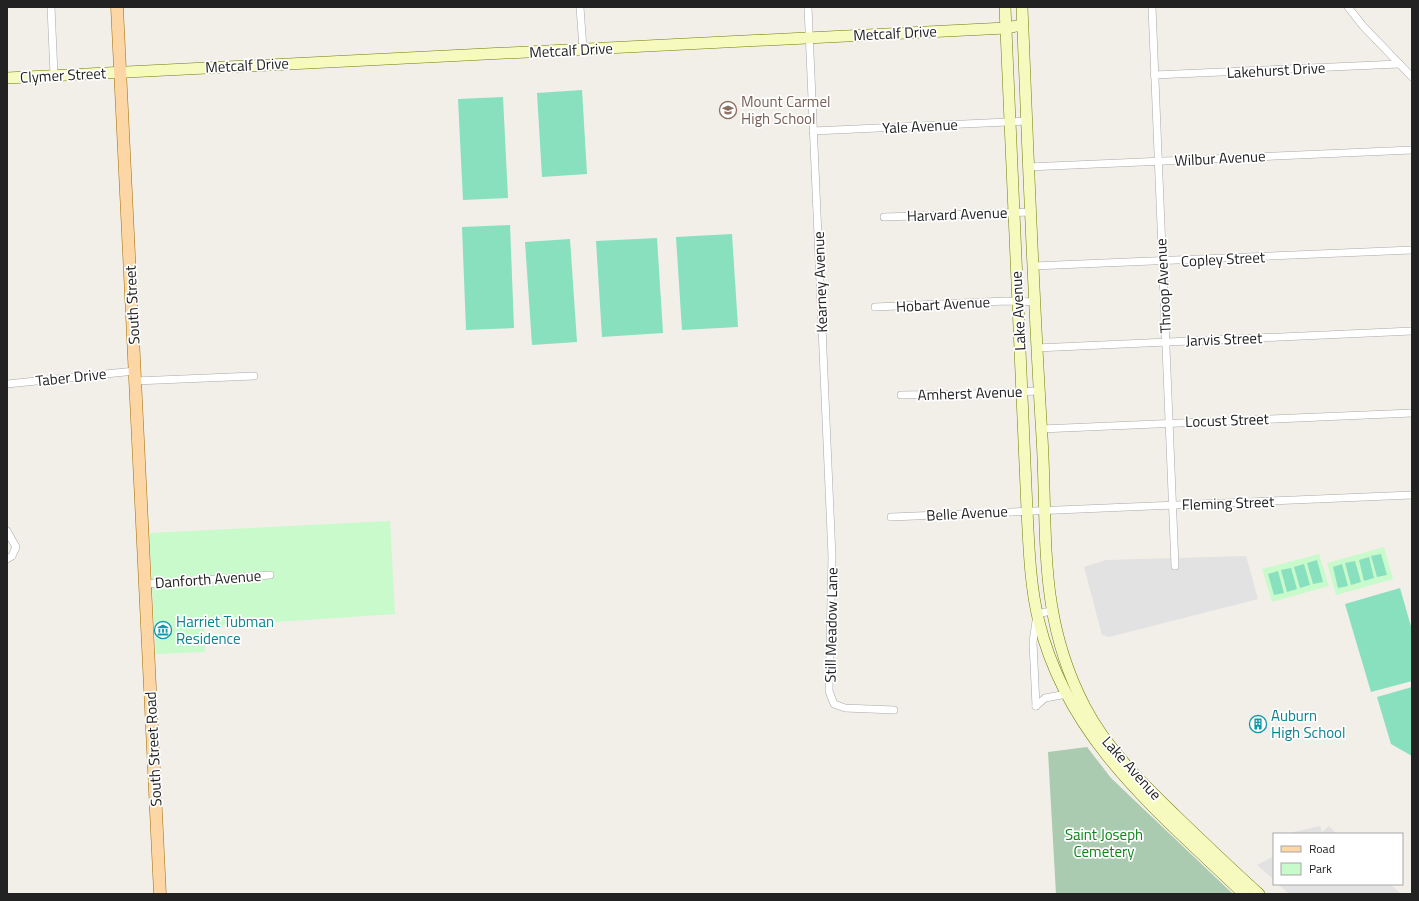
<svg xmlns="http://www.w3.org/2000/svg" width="1419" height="901" viewBox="0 0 1419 901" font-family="'Titillium Web',sans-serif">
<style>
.cemetery{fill:#aacbaf}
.park{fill:#c8facc}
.pitch{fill:#88e0be}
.parking{fill:#e2e2e2}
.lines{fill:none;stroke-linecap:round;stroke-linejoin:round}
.street-casing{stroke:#a9a9a9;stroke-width:8}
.secondary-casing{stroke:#707d05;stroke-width:12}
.primary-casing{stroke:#a06b00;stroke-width:13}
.street{stroke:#fff;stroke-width:7}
.secondary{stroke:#f7fabf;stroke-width:11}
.primary{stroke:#fcd6a4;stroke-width:12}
.labels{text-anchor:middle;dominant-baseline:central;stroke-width:3.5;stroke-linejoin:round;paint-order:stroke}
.street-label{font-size:15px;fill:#222;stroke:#fff}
.education-label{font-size:15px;fill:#785e54;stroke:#fff;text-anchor:start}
.culture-label{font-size:15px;fill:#0d838f;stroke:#fff;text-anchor:start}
.park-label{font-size:15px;fill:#0c8416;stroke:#fff}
</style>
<rect width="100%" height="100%" fill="#f2efe9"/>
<path class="cemetery" d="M1087,747L1111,778L1233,894H1056L1048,752Z"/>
<g class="park">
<path d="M390,521L395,614L204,627L205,652L156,654L149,533Z"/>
<path d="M1384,547L1393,579L1336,595L1327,563Z"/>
<path d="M1319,554L1329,586L1272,602L1262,569Z"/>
</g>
<g class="pitch">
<path d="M582,90L587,174L542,177L537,93Z"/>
<path d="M503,97L508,198L463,200L458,99Z"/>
<path d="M510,225L514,328L466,330L462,227Z"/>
<path d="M732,234L738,327L682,330L676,237Z"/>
<path d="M657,238L663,333L602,337L596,241Z"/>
<path d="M570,239L577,342L532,345L525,242Z"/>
<path d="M1381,554L1387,575L1377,577L1371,556Z"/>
<path d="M1369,557L1374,578L1364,581L1359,560Z"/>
<path d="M1317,560L1323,582L1313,584L1307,563Z"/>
<path d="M1355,561L1361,582L1351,585L1345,563Z"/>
<path d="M1304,564L1310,585L1300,588L1294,567Z"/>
<path d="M1342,564L1348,586L1338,588L1333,567Z"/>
<path d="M1291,568L1297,589L1287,592L1281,570Z"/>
<path d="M1278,571L1284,593L1274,595L1268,574Z"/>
<path d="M1400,588L1412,630V681L1371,692L1345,604Z"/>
<path d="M1412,687V756L1391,744L1377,697Z"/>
</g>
<g class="parking">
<path d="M1246,556L1258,599L1109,637L1102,635L1084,567L1106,560Z"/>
<path d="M1320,826L1322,832L1329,826L1337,834H1293V832Z"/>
<path d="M1274,856V880L1257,865Z"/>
<path d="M1278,884H1390L1401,894H1289Z"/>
</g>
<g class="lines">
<g class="street-casing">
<g id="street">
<path d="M51,7L54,75"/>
<path d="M580,7L583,49"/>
<path d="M808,7L832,557L829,691L834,704L845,708L894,710"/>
<path d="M1152,7L1175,566"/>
<path d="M1348,7L1363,26L1412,77"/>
<path d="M1154,75L1399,64"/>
<path d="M813,131L1027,121"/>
<path d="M1028,167L1412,150"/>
<path d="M884,217L1031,212"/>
<path d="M1033,266L1412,250"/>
<path d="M875,307L1006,301L1035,302"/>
<path d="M1036,348L1412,331"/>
<path d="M135,381L254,376"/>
<path d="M7,384L135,371"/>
<path d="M901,395L971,394L1038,391"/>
<path d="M1041,429L1412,413"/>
<path d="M891,517L1412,495"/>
<path d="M7,531L16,547L12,556L7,559"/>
<path d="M146,584L270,575"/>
<path d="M1036,706L1033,642L1037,614L1051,611"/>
<path d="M1036,706L1045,698L1067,694"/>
</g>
</g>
<g class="secondary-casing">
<g id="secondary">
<path d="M1005,7L1027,510C1029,548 1030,586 1039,622C1068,741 1160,813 1244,894"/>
<path d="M1022,7C1028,150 1033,294 1042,437C1048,536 1037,615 1085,707C1107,749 1140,781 1174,814C1202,841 1230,868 1259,894"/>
<path d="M7,78L1006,28L1022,25"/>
</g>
</g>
<g class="primary-casing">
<path id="primary" d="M117,7L160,894"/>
</g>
<use href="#street" class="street"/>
<use href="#secondary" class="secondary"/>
<use href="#primary" class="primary"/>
</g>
<defs>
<g id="school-ring" transform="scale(0.9)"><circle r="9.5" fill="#fff" stroke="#8d6e63" stroke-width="1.5"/><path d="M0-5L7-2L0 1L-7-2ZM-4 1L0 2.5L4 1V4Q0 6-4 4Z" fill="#8d6e63"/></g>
<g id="museum-ring" transform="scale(0.9)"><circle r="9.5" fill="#fff" stroke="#0f9aa8" stroke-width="1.5"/><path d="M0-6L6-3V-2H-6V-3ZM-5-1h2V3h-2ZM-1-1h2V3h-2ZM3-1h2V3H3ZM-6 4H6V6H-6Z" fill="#0f9aa8"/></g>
<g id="building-ring" transform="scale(0.9)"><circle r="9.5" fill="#fff" stroke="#0f9aa8" stroke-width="1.5"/><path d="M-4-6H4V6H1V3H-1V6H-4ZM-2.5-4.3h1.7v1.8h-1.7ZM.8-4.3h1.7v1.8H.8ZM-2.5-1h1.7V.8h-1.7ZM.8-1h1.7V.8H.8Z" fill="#0f9aa8"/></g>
</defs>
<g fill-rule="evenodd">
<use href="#school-ring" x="728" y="110"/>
<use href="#museum-ring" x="163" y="630"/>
<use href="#building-ring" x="1258" y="724"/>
</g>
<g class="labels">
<g class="street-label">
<text transform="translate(895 33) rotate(-3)">Metcalf Drive</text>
<text transform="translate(571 50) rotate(-3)">Metcalf Drive</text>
<text transform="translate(247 65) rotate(-3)">Metcalf Drive</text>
<text transform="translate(1276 70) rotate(-3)">Lakehurst Drive</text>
<text transform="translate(63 75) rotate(-3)">Clymer Street</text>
<text transform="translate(920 126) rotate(-3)">Yale Avenue</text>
<text transform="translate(1220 158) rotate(-3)">Wilbur Avenue</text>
<text transform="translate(957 214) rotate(-2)">Harvard Avenue</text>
<text transform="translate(1223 259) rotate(-3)">Copley Street</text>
<text transform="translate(820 282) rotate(-92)">Kearney Avenue</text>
<text transform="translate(1163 286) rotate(-93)">Throop Avenue</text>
<text transform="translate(943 304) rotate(-3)">Hobart Avenue</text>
<text transform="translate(132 305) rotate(-93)">South Street</text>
<text transform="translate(1018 311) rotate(-93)">Lake Avenue</text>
<text transform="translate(1224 339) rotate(-2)">Jarvis Street</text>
<text transform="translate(71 377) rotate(-6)">Taber Drive</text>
<text transform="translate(970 393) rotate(-2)">Amherst Avenue</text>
<text transform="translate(1227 420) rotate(-2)">Locust Street</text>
<text transform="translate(1228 503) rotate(-2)">Fleming Street</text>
<text transform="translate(967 513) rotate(-3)">Belle Avenue</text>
<text transform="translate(208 579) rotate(-4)">Danforth Avenue</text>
<text transform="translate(831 625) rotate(-89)">Still Meadow Lane</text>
<text transform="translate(153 749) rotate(-93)">South Street Road</text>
<text transform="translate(1132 768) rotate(48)">Lake Avenue</text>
</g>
<g class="education-label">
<text x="741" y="101">Mount Carmel<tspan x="741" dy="17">High School</tspan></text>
</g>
<g class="culture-label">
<text x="176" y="621">Harriet Tubman<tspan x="176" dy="17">Residence</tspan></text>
<text x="1271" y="715">Auburn<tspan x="1271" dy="17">High School</tspan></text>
</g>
<g class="park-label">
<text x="1104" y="834">Saint Joseph<tspan x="1104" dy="17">Cemetery</tspan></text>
</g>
</g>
<rect width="1419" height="901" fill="none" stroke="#222222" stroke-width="16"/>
<rect x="1273" y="833" width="130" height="52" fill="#ffffff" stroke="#a7a7a7"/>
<rect x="1281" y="846" width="20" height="6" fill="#fcd6a4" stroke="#a7a7a7"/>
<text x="1309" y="853" font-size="12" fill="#222222">Road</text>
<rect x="1281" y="863" width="20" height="12" fill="#c8facc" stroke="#a7a7a7"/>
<text x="1309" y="873" font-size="12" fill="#222222">Park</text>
</svg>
